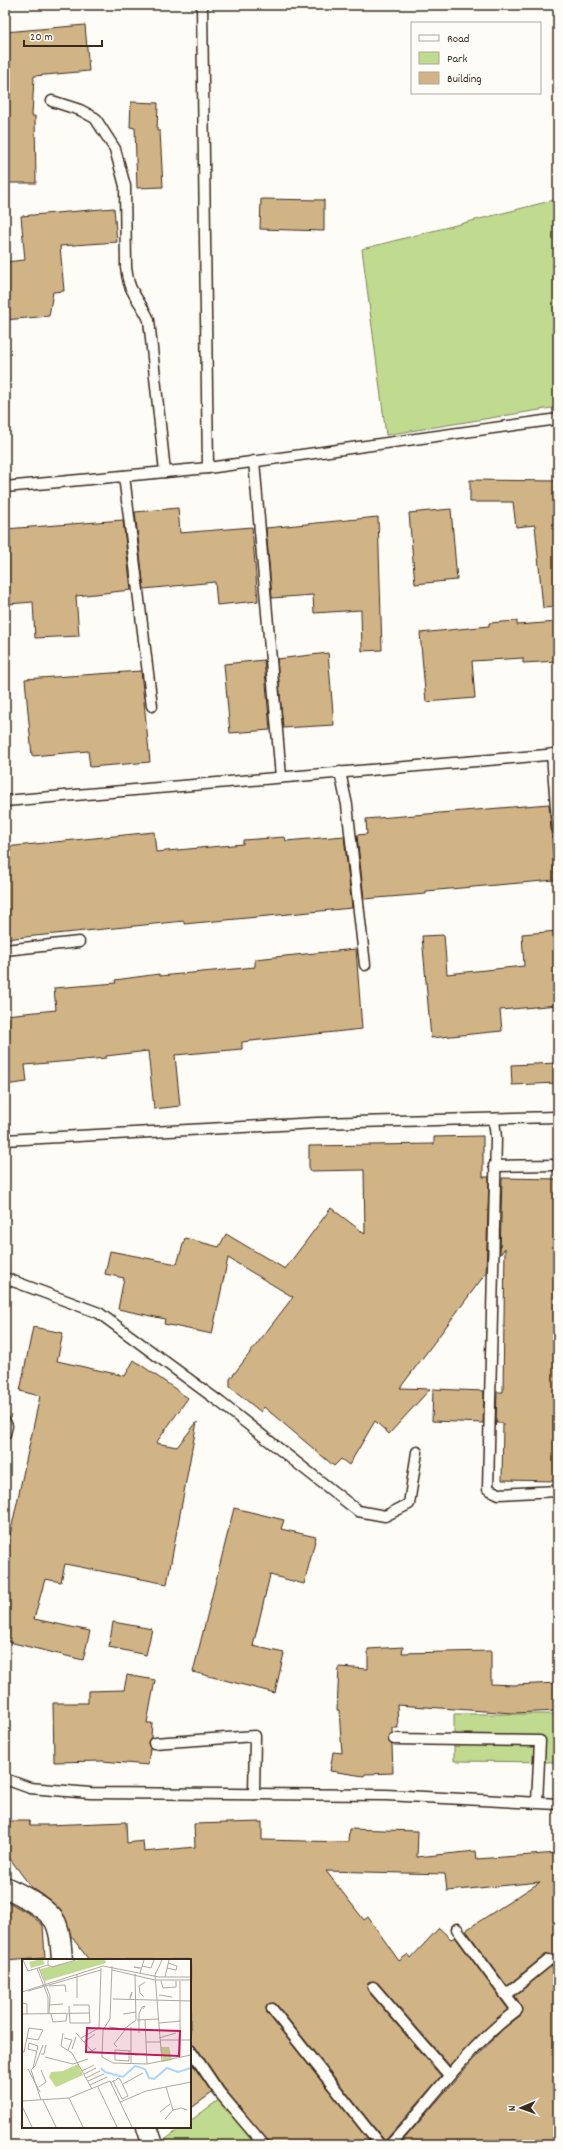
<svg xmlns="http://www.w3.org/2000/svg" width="563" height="2150" viewBox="0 0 563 2150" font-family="Dekko,sans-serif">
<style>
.green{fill:#c0da90;stroke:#7e8257}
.building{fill:#d1b486;stroke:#3b2a1e}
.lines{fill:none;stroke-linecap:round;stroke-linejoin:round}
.lane-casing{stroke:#3b2a1e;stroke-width:13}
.street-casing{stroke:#3b2a1e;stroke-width:23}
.lane{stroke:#fdfcf7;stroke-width:10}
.street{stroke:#fdfcf7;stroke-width:20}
.inset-river{fill:none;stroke:#acd6f7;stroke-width:2}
.inset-road{fill:none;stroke:#afa8a0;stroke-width:1}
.view{fill:#c2185b;fill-opacity:0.15;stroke:#c2185b;stroke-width:2}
.inset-edge{fill:none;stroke:#3b2a1e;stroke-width:2}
</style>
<rect width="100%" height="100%" fill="#fdfcf7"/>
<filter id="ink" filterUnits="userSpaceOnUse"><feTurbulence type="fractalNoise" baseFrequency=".025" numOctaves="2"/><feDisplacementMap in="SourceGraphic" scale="8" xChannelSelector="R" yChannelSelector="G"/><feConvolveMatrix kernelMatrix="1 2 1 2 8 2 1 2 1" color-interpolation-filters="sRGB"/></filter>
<g filter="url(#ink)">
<g class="green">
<path d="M558,199V407L386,435L362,249Z"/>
<path d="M454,1714H558V1762L454,1761Z"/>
<path d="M220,2099L255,2143L252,2145H158L182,2127H190V2121Z"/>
</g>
<g class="building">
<path d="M85,25L89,71L34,76L32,116H35L36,183H5V32Z"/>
<path d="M131,102L158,103L157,131H160L163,187L137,188L135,128L130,127Z"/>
<path d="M261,199L324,200V231L260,229Z"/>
<path d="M114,208L117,242L60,246L64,291L53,292L49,316L5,320V262L25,260L21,216Z"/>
<path d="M470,480L558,481V607L543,608L535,525L516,527L513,502H470Z"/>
<path d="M178,508L180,533L252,527L258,601L217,605L215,582L144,589L135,512Z"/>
<path d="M451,509L457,580L415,584L409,513Z"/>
<path d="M378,517L382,650L362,651L361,610L314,613L313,595L272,598L266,528Z"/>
<path d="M123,520L131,590L76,596L79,636L35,638L33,602L8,604L5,576V529Z"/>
<path d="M517,621V625L558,622V661L523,663V658L472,661L475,698L426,702L420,633L489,626V623Z"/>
<path d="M328,653L334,725L283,728L277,659Z"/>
<path d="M264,660L270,730L230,733L224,664Z"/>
<path d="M141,671L150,762L90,767L88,751L32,756L25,679Z"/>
<path d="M549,804L555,880L426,891V894L364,899L357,835L367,834L366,819Z"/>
<path d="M154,832L156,852L243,844V840L285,837L286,841L344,836L352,908L184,924V921L5,939V847Z"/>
<path d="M558,931V1005L500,1010L502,1031L431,1038L422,936L444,935L447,974L524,966L522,934Z"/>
<path d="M356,949L362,1029L242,1042V1049L175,1055L180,1106L154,1109L148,1051L106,1056V1058L25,1065L27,1082L5,1085V1015L56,1010L54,988L116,983L115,980L159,974L160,976L255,967V959Z"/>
<path d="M558,1063V1083L512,1085L511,1065Z"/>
<path d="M483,1136V1177H489L486,1273L400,1388L430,1389L389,1434L375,1421L349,1465L341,1459L334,1466L264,1407L261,1412L230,1387V1379L293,1297L228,1258L212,1334L164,1324L165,1319L118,1309L124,1278L105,1274L110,1251L177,1264L185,1238L219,1247L226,1234L285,1269L331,1208L365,1234L364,1170L309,1171V1146L434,1144V1137Z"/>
<path d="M502,1178L558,1179V1481L502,1480L503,1423H496L497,1392H503L505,1248L500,1255Z"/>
<path d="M33,1327L63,1333L57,1361L125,1376L134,1360L188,1398L156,1443L177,1447L197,1422L167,1584L65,1564L61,1582L45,1579L34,1619L90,1631L83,1660L5,1641V1558L40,1396L20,1391Z"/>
<path d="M433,1389L484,1391L483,1423L432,1421Z"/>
<path d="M234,1508L284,1520L281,1529L316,1537L304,1584L270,1575L253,1646L284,1653L275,1693L193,1672Z"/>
<path d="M113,1622L152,1629L146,1655L109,1647Z"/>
<path d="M403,1647L402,1653L491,1651V1684L513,1685L558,1683V1711L513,1713L397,1705L398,1728H392V1733L388,1739L389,1742L392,1745L393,1773L365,1774L364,1776L330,1771L333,1752L342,1753L339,1710H337L339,1667L368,1669V1649Z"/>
<path d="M127,1675L155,1680L147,1723H152L151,1737L148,1743L150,1748L148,1765L102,1761L54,1762L53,1703H88V1691L124,1690Z"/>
<path d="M5,1821H29L30,1825H47L126,1822L127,1843L143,1841L144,1852L195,1847L194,1824L262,1822V1840L348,1842L349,1829L418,1831L417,1857L476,1851L477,1859L558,1853V2145H399L471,2062L503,2029L521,2015L523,2009L515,1996L555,1963L554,1956L545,1955L507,1986L466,1930L540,1882L447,1891L445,1874L326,1871L364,1920L368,1917L399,1961L408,1954L411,1958L439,1928L451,1939L455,1937L508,2009L478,2036L450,2066L378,1983L372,1981L368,1982L367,1988L368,1991L441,2076L385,2141L277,2005L274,2003L268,2004L266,2007L267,2013L372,2145H271L224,2088L195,2045L190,2043V1960H89L71,1936L63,1913L50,1900L31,1887L5,1852Z"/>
<path d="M5,1900L28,1913L43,1925L45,1958L5,1961Z"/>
<path d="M190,2061L212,2093L190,2109Z"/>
</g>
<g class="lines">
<g class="lane-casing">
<g id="lane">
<path d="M202,5L208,468"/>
<path d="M52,101L80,110L95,118L115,149L125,186L126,267C127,275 128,285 133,292C138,302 144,308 149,320L165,472"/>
<path d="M254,461L281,777"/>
<path d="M124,476L152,706"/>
<path d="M5,487L208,468L558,419"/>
<path d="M552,754L558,834"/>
<path d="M340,772L347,805L365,965"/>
<path d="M5,801L558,754"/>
<path d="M5,950L79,942"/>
<path d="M494,1119L496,1138L488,1489L499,1494L558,1491"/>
<path d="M5,1140L317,1123L558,1117"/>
<path d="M494,1166L558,1165"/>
<path d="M5,1278L99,1313L221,1403L358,1511L385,1516L409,1504L417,1452"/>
<path d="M5,1422L7,1426L5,1434"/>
<path d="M394,1739L540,1741L537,1802"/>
<path d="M154,1743L255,1736L254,1794"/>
<path d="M5,1779L30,1788L90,1793L386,1795L558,1804"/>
<path d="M373,1987L449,2075"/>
<path d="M506,1995L549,1960"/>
<path d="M272,2009L380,2145"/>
<path d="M190,2049L219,2092L264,2145"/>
<path d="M390,2145C432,2100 467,2047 517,2010L457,1929"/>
</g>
</g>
<g class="street-casing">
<g id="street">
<path d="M5,1887C19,1893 53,1911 57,1926C61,1936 61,1949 62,1960"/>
<path d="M147,2127L153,2145"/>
</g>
</g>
<use href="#lane" class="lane"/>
<use href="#street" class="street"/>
</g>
</g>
<g transform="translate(22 1959)">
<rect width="169" height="169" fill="#fdfcf7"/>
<path d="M15,1H21L23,5L9,9L7,3ZM57,1H83L84,4L23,22L18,10ZM139,88H147L150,101L141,103ZM56,105L61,116L34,128L27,118L29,113L41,112Z" fill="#c0da90"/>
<path class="inset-river" d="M79,109L83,113L101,118L113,107L123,110L127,119L132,120L145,109L156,113L169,109"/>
<path class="inset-road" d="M1,1L6,12L26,6V1M26,6L30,8L54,1M90,7L88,60L81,71L80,98L91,104L125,105L169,96M120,7L129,9L132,1M15,9L26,38V55M17,9L28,37L27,55M117,9L112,8L119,9M145,9L154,11L155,7L146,4M90,11L133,21H169M118,14L122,1M55,16V39M143,18L147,1M139,22L141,29L154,28V22M27,27L43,26L44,33M6,32L79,11M0,33L81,7L137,18H169M137,36L150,38M108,38L110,33L108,40M122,38L118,34L117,27L123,23M91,40L169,42M0,44L5,45V55M27,46L41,45M47,47L48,64H68L67,46H51M0,55L68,54M29,55L31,63L44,62L45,55M101,55L114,53M115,61L136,60M123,61L125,105M137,64L159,62M87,68L102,70L114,61L113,15M109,68V104M41,74L39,87L50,94L70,130M54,74L70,92L74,89M117,74V55L120,48L123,47L121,50M42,79L50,81L46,91M59,79L77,69L79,9M137,79L154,74M138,81H169M62,83L73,75M124,83H138M95,88L92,85L103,71M50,90L54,78M14,92L6,90L7,84L16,87M107,92V102L93,101V91L109,92M0,93H2L7,69L21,71L16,81L5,79M19,95H22L24,86M113,96L125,95M23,98L51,105L66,100M158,99V22M140,103L133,16L140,1M11,109L16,87M6,110L18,133M60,112L72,106M62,115L74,109M64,119L78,112M66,122L82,115M89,124L91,122L94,121L96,119L98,120L106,137L100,140L91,122M101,125L121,114M68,126L85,118M17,128L24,123L19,111M76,128L95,168M144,128L151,151M47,139L61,168M19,141L9,111L13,107L21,86M21,141L34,168M0,142L47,139L88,122L110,168M98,143L124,132L169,123M0,147L10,168M138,153L148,145M143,160L151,151L159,149L165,151"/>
<path class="view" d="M65,69L158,72L157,97L64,93Z"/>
<rect width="169" height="169" class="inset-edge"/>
</g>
<rect width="563" height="2150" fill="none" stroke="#fdfcf7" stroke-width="20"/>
<rect x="10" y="10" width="543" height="2130" fill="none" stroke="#3b2a1e" stroke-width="1.5" filter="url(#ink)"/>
<rect x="411" y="22" width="130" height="72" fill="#fdfcf7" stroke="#afa8a0"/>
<rect x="419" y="35" width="20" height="6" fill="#fdfcf7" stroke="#afa8a0"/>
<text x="447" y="42" font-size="12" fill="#3b2a1e">Road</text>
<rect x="419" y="52" width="20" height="12" fill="#c0da90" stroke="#afa8a0"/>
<text x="447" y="62" font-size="12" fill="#3b2a1e">Park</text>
<rect x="419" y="72" width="20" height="12" fill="#d1b486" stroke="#afa8a0"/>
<text x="447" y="82" font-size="12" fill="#3b2a1e">Building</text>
<g transform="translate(521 2108) rotate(268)" stroke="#fdfcf7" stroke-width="3" paint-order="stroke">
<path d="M0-3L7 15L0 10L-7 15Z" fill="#3b2a1e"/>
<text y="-6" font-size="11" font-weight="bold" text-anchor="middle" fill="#3b2a1e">N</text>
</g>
<path d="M24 40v6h78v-6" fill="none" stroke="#3b2a1e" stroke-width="2"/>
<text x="30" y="40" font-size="12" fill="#3b2a1e" stroke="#fdfcf7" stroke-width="3" paint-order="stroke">20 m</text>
</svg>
